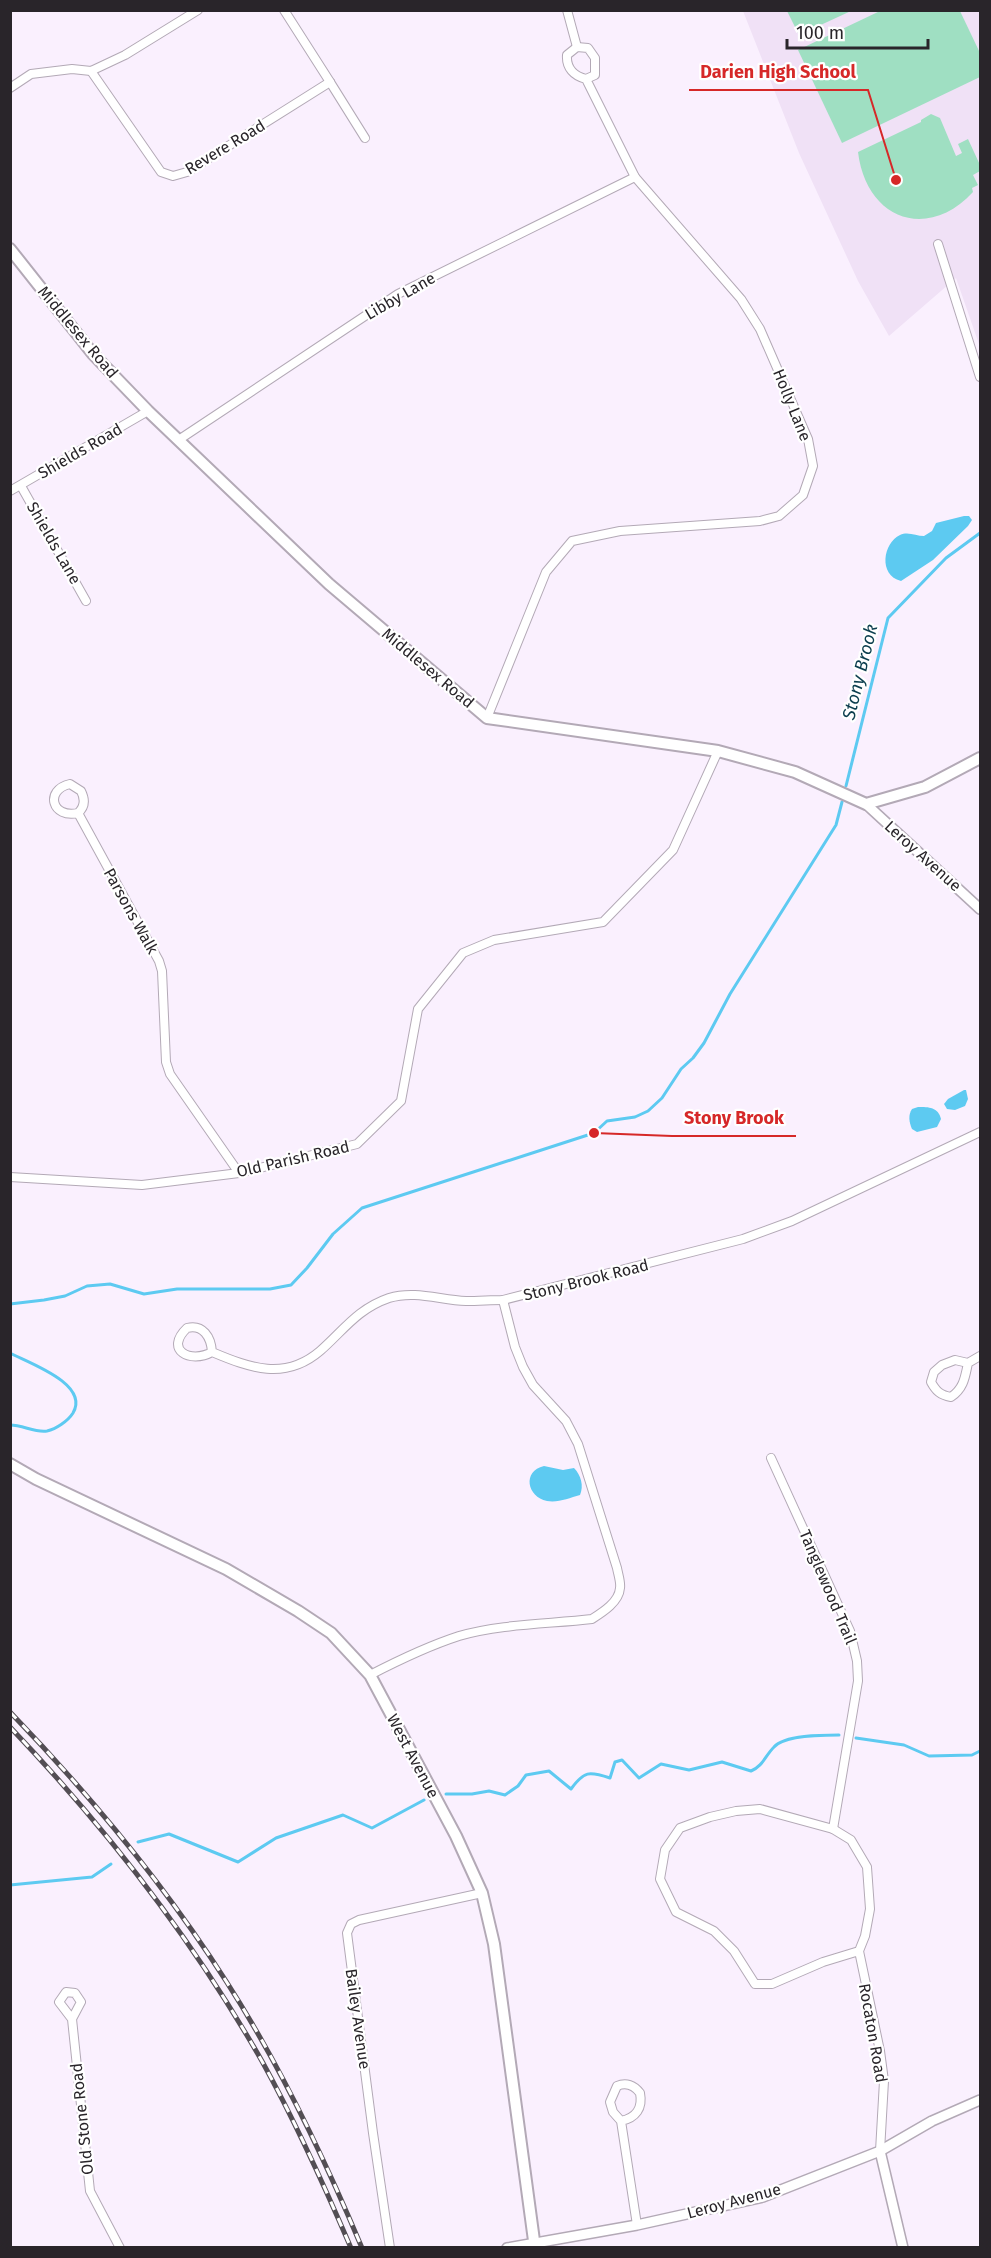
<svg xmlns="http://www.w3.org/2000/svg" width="991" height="2258" viewBox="0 0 991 2258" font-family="'Fira Sans',sans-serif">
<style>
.built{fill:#f0e1f6}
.green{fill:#9fdfc2}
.water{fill:#5dcaf1}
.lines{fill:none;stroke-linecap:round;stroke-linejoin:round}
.stream{stroke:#5dcaf1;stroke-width:3}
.minor-casing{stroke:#b3a9b6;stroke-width:10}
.tertiary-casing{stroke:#b3a9b6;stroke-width:12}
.secondary-casing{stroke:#b3a9b6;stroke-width:14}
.minor{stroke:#fff;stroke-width:8}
.tertiary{stroke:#fff;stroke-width:9}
.secondary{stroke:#fff;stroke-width:10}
.rail-casing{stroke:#534e54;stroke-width:5}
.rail{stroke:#fff;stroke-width:3;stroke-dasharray:9;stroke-linecap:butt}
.labels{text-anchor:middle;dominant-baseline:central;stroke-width:4.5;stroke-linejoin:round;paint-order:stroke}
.street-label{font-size:16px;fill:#29252a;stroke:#fff}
.water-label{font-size:18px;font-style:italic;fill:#0c3e4e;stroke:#fff}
.leader{fill:none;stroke:#d62828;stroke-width:2}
.callout-dot{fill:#d62828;stroke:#fff;stroke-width:2}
.callout-label{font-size:18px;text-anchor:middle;font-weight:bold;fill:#d62828;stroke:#fff;stroke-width:4.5;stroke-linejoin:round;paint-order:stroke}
</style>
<rect width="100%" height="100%" fill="#faf0fe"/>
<path class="built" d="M743,11H980V347L956,278L889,336L858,281L799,153Z"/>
<g class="green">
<path d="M787,11H851L799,35Z"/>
<path d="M880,11H960L980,53V77L842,143L798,50Z"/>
<path d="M931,114L940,118L956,156L962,153L958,144L968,139L980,165V171L973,175L978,185L972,188L973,192C927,242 866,219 858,152L921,122V120Z"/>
</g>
<g class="water">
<path d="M964,516H969L972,520L968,526L933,560L901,581C878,575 883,543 900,535C908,531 916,536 924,536L932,531L936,523Z"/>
<path d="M964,1090H966L968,1099L965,1106L955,1110L947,1109L944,1104L948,1099Z"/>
<path d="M918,1107C929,1107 938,1107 941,1119L937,1127L917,1132L912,1129C909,1122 908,1115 912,1109Z"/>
<path d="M544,1466L563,1470L574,1468C581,1475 584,1486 580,1495C569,1498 558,1503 547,1501C527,1497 522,1471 544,1466Z"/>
</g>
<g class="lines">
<g class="stream">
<path d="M846,786L888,618L946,558L980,533"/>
<path d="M10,1304L44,1300L65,1296L87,1286L110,1284L144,1294L177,1289H270L291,1285L307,1268L333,1234L362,1208L594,1133L607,1121L635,1117L648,1111L662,1098L681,1069L693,1058L704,1043L730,994L836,825L842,802"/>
<path d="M10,1353C29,1363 90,1384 73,1413C68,1421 56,1429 47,1431C35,1433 23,1425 10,1425"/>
<path d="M856,1738L904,1745L929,1756L972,1755L980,1751"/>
<path d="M446,1794H472L489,1791L505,1795L518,1786L526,1775L549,1771L571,1789C584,1771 589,1771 610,1778L615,1762L622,1760L639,1778L661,1764L689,1770L722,1762L751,1771C763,1766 765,1756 774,1747C784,1735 823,1735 839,1735"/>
<path d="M138,1842L169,1834L238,1862L276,1838L343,1815L372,1828L424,1800"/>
<path d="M10,1885L92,1877L111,1864"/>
</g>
<g class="minor-casing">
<g id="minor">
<path d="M567,10L577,47"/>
<path d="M91,71L161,172L173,176L187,172L330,82L284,10"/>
<path d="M330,82L365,138"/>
<path d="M10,88L31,74L72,69L91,71L125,55L198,10"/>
<path d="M938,244L980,377"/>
<path d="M180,439L398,294L635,177"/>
<path d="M21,486L86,601"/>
<path d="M10,491L148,411"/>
<path d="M487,718L546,572L572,541L620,531L760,521L779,516L803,495L813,466L808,439L760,329L741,299L635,177L586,79C574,76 566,68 567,55L577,47L588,48L595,58V75L586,79"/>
<path d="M78,813C85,807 85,799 81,791L70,784C44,790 52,819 78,813L159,961L162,971L166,1062L170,1074L239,1173"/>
<path d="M10,1177L142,1185L239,1173L357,1144L401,1101L418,1009L463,953L494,940L603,922L673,850L718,751"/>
<path d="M212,1352C211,1337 203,1324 187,1328C164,1350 190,1364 212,1352C250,1368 285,1381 320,1351C343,1331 357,1309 389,1298C415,1290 440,1300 466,1301C479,1301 491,1300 503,1300L743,1239L792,1221L980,1132"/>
<path d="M968,1363C965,1377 964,1388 951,1397C940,1395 936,1391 931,1382L934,1372L942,1365L955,1360L968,1363L980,1356"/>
<path d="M771,1458L850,1631L857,1661L858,1681L833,1829"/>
<path d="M370,1675C399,1660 428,1646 459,1636C500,1624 549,1624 592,1619C603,1612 619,1602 620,1588C621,1582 618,1574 617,1568L578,1444L566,1421L533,1385L523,1367L515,1347L503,1300"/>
<path d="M859,1951L823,1962L772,1984H755L734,1951L714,1931L676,1912L660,1879L665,1850L680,1828L710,1817L736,1811L760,1809L833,1829L851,1840L867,1867L870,1909L865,1936L859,1951L880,2051L884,2081L880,2151"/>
<path d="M72,2019L81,2002L75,1993L66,1992L59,2002L72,2019L90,2191L120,2248"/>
<path d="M621,2121C636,2118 643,2108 640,2093C634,2085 626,2082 617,2086L610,2102L613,2112L621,2121L637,2225"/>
<path d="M390,2248L373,2133L347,1933L351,1924L359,1920L482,1893"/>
</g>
</g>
<g class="tertiary-casing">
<g id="tertiary">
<path d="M866,804L980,909"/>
<path d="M880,2151L903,2248"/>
<path d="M507,2248L637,2225L763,2197L880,2151L932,2121L980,2100"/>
</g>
</g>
<g class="secondary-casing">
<g id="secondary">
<path d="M10,249L93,354L148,411L329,584L487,718L718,751L795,772L866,804L925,787L980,758"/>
<path d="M10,1464L36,1479L226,1569L298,1611L331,1633L370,1675L456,1836L482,1893L494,1944L535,2248"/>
</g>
</g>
<use href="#minor" class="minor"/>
<use href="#tertiary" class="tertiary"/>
<use href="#secondary" class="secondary"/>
<g class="rail-casing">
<g id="rail">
<path d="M10,1712C90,1795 164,1884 226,1981C280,2065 323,2155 362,2248"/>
<path d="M10,1727C107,1829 194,1941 263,2063C296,2123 324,2185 351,2248"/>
</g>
</g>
<use href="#rail" class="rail"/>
</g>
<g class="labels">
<g class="street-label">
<text transform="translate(225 147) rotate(-31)">Revere Road</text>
<text transform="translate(400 296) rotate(-30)">Libby Lane</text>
<text transform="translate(78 332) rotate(50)">Middlesex Road</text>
<text transform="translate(792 405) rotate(68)">Holly Lane</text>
<text transform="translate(80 451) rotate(-30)">Shields Road</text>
<text transform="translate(54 543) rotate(60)">Shields Lane</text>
<text transform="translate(428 668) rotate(40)">Middlesex Road</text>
<text transform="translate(923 856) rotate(42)">Leroy Avenue</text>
<text transform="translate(131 911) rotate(61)">Parsons Walk</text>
<text transform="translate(293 1159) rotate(-13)">Old Parish Road</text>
<text transform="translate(586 1280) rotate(-14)">Stony Brook Road</text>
<text transform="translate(828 1587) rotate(67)">Tanglewood Trail</text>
<text transform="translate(413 1756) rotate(62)">West Avenue</text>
<text transform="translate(358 2019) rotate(82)">Bailey Avenue</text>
<text transform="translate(873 2033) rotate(80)">Rocaton Road</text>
<text transform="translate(82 2119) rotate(-96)">Old Stone Road</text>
<text transform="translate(734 2201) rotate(-15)">Leroy Avenue</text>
</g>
<g class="water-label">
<text transform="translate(860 672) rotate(-76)">Stony Brook</text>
</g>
</g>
<path class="leader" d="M896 180L868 90H689M594 1133L672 1136H796"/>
<g class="callout-dot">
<circle cx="896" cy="180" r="6"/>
<circle cx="594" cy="1133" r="6"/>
</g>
<g class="callout-label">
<text x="778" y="78">Darien High School</text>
<text x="734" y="1124">Stony Brook</text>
</g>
<rect width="991" height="2258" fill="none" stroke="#29252a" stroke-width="24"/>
<path d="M787 39v9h141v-9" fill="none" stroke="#29252a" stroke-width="3"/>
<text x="796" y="39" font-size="18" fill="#29252a" stroke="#ffffff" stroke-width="4.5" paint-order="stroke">100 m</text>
</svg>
